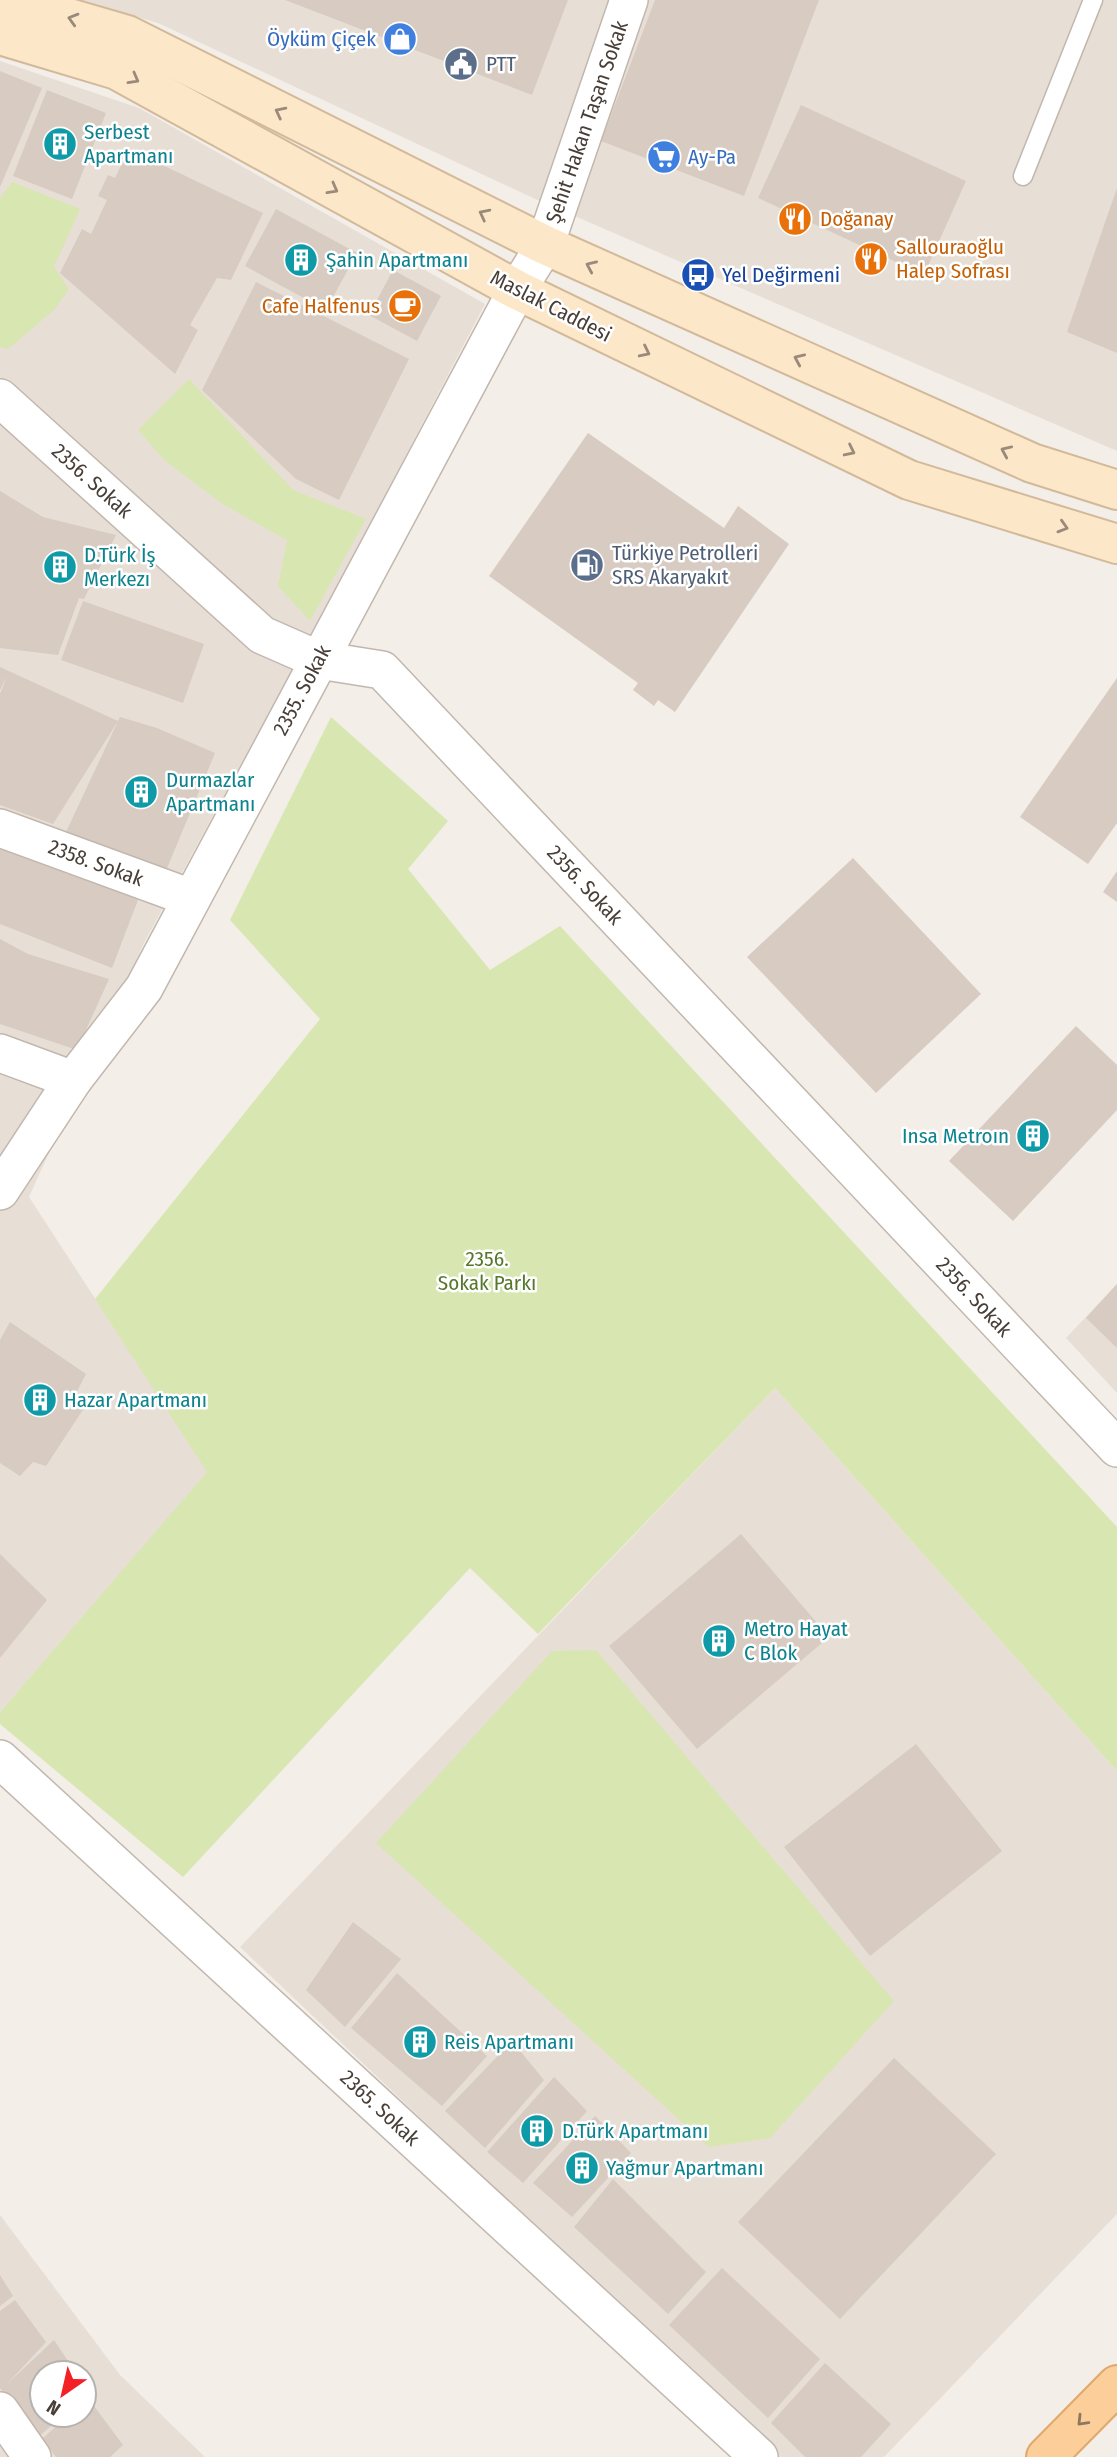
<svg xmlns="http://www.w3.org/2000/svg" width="1117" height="2457" viewBox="0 0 1117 2457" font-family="'Fira Sans Condensed',sans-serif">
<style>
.residential{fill:#e7dfd6;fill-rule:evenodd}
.green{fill:#d8e6b2}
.building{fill:#d8cbc1}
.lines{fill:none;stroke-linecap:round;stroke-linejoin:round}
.lane-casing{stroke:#c2b7ae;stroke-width:21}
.street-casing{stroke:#c2b7ae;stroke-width:40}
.secondary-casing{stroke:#d2b999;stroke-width:42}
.primary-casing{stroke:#e0a86a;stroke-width:42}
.lane{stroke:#fff;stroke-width:18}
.street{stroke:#fff;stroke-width:37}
.secondary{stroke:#fde7c9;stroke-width:38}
.primary{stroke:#fbce9a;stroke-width:38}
.oneway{stroke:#998a79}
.oneway2{stroke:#8f785f}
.labels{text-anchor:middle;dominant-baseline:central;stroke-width:5;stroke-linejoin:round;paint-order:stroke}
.shop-label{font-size:21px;fill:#366cbe;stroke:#fff;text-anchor:end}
.service-label{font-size:21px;fill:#4e5e75;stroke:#fff;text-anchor:start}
.street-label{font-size:21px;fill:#473e37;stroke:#fff}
.culture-label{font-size:21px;fill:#0d838f;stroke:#fff;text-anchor:start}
.food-label{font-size:21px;fill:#c56008;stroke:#fff;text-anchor:start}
.transit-label{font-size:21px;fill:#164399;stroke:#fff;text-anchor:start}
.park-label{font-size:21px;fill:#56772c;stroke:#fff}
</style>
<rect width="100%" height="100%" fill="#f3eee8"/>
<g class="residential">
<path d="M78,0H1117V451L533,198L158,23Z"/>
<path d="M0,61L139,108L485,304L339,583L144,943L29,1197L208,1472L0,1712Z"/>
<path d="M1117,1284V1393L1066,1338Z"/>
<path d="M775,1388L1117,1771V2214L884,2457H779L240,1947Z"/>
<path d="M0,2215L120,2375L205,2457H0ZM42,2373H84V2415H42Z"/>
</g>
<g class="green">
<path d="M12,182L80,209L54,267L69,289L54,310L8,349L0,347V198Z"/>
<path d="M189,379L293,490L366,519L310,621L278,586L287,540L224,505L164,460L138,430Z"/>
<path d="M331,717L448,821L408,869L490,970L560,926L1117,1527V1771L775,1388L538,1634L470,1568L183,1877L0,1724V1712L207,1472L95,1299L320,1019L230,920Z"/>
<path d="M596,1650L894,2001L770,2138L709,2147L376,1843L552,1651Z"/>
</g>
<g class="building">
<path d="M285,0H568L532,95Z"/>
<path d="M655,0H819L744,196L601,141Z"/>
<path d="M0,71L42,88L0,187Z"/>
<path d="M47,90L106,113L72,199L13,176Z"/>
<path d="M801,105L966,181L924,275L758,198Z"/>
<path d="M129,149L263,213L231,280L217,278L190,325L198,330L175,374L60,273L82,229L91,234L107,200L98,196L108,175L115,178Z"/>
<path d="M1117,188V353L1067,332Z"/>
<path d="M276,209L357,253L326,310L245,266Z"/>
<path d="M393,270L441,296L417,341L369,315Z"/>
<path d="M256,282L409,359L339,500L296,479L202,390Z"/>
<path d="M588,433L724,528L738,506L789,544L675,712L658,700L654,706L633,690L638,683L489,576Z"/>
<path d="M0,491L43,517L116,535L84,599L79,598L58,655L0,648Z"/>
<path d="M83,601L204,644L183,703L61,660Z"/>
<path d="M0,667L118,721L120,717L157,728L215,753L165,873L66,832L118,721L53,824L0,805V694L7,676L0,690Z"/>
<path d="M1117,678V823L1088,864L1020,817Z"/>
<path d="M0,841L33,851L138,900L112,968L0,924Z"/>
<path d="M853,858L981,994L876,1093L747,957Z"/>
<path d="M1117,871V902L1103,892Z"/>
<path d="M0,939L28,954L109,979L77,1050L0,1024Z"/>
<path d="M1076,1026L1117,1065V1110L1013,1221L949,1161Z"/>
<path d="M1117,1284V1348L1086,1318Z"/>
<path d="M10,1322L86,1374L75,1395L86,1405L46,1466L33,1462L20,1476L0,1463V1340Z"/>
<path d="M741,1534L829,1637L697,1749L609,1646Z"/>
<path d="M0,1554L47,1600L0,1658Z"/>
<path d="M916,1744L1002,1851L870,1956L784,1847Z"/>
<path d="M353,1922L401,1959L345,2027L306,1990Z"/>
<path d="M397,1973L487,2056L442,2106L351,2028Z"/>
<path d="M512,2041L544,2080L485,2148L445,2111Z"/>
<path d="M894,2058L996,2154L840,2319L738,2222Z"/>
<path d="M554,2077L587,2111L523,2183L487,2152Z"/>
<path d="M595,2116L631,2153L572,2217L533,2183Z"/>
<path d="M613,2179L706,2272L668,2314L574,2227Z"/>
<path d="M722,2268L820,2359L768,2418L669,2325Z"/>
<path d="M0,2275L13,2296L0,2306Z"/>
<path d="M15,2300L46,2342L7,2384L54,2340L76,2373H42V2415H64L37,2438L0,2388V2311Z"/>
<path d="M825,2363L891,2424L861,2457H805L771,2423Z"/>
<path d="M88,2398L123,2445L110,2457H56L42,2439L69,2415H84V2402Z"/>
</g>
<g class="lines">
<g class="lane-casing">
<path id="lane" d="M1023,176L1093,0"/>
</g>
<g class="street-casing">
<g id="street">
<path d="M0,398L262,635L319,660L382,670L1117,1448"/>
<path d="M0,828L191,898"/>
<path d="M0,1053L73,1080"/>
<path d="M0,1191L73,1080L144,988L517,290L545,245L629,0"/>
<path d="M0,1759L759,2457"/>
<path d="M0,2411L32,2457"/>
</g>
</g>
<g class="secondary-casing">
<g id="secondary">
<path d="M7,0L127,35L545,245L1032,463L1117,490"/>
<path d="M0,35L117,70L517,290L909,480L1117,544"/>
</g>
</g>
<g class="primary-casing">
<path id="primary" d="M1046,2457L1117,2385"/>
</g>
<use href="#lane" class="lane"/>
<use href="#street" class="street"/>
<use href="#secondary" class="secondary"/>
<use href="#primary" class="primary"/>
</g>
<defs><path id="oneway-chevron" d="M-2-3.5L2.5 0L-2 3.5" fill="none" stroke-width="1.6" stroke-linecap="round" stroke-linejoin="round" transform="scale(1.75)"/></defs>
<g class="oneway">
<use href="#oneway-chevron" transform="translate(73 19) rotate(-164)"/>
<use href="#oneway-chevron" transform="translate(134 79) rotate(29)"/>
<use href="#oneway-chevron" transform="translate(280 112) rotate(-153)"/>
<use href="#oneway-chevron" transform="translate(333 189) rotate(29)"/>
<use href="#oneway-chevron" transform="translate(484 214) rotate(-153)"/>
<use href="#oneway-chevron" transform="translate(591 266) rotate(-156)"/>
<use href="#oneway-chevron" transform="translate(645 352) rotate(26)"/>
<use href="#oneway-chevron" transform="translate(799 359) rotate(-156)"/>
<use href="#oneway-chevron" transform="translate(850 451) rotate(26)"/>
<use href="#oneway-chevron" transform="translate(1006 451) rotate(-156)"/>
<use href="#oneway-chevron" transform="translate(1063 527) rotate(17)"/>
</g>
<use class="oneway2" href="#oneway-chevron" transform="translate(1082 2421) rotate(134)"/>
<defs>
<g id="shop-disc" transform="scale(1.75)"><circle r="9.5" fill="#3f7fe0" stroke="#fff"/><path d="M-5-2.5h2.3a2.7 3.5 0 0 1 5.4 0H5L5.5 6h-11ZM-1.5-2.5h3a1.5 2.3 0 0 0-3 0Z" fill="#fff"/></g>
<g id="civic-disc" transform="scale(1.75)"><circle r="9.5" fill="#5c6f8a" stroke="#fff"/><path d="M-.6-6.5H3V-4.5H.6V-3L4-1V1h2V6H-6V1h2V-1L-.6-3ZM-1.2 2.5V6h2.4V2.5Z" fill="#fff"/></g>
<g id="building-disc" transform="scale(1.75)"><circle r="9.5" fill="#0f9aa8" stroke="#fff"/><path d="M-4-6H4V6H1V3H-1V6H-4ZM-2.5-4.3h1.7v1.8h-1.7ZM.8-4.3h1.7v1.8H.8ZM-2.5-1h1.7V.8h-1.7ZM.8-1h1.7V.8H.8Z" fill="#fff"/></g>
<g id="supermarket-disc" transform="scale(1.75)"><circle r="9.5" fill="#3f7fe0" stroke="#fff"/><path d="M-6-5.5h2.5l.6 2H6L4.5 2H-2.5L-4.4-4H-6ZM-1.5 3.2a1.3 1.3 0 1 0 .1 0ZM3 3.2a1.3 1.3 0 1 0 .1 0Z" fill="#fff"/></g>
<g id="restaurant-disc" transform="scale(1.75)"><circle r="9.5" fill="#e8710a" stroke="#fff"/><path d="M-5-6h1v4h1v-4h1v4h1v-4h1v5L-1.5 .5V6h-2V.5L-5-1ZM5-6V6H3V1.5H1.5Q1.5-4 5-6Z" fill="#fff"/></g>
<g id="bus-disc" transform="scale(1.75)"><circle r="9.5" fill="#1a4fb4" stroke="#fff"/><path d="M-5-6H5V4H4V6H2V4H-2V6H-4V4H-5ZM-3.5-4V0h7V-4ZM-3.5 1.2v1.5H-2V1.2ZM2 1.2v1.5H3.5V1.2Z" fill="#fff"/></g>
<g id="cafe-disc" transform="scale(1.75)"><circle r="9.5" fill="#e8710a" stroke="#fff"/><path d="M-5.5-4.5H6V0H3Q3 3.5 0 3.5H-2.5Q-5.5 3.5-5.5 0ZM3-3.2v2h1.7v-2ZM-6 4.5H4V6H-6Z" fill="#fff"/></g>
<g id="fuel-disc" transform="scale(1.75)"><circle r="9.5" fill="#5c6f8a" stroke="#fff"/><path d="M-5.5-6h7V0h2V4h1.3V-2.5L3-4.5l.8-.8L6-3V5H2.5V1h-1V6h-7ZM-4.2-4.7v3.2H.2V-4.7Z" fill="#fff"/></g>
</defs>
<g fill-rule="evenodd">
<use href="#shop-disc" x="400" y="39"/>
<use href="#civic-disc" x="461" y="64"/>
<use href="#building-disc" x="60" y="144"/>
<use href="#supermarket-disc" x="664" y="157"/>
<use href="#restaurant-disc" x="795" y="219"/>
<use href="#restaurant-disc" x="871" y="259"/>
<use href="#building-disc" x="301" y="260"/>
<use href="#bus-disc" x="698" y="275"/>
<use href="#cafe-disc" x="405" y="306"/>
<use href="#fuel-disc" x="587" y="565"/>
<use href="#building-disc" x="60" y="567"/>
<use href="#building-disc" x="141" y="792"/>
<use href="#building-disc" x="1033" y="1136"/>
<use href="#building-disc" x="40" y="1400"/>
<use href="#building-disc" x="719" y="1641"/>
<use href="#building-disc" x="420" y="2042"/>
<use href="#building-disc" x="537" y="2131"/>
<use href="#building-disc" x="582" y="2168"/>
</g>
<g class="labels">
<g class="shop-label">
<text x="376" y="39">Öyküm Çiçek</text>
<text x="688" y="157" text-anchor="start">Ay-Pa</text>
</g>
<g class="service-label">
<text x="486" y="64">PTT</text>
<text x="612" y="553">Türkiye Petrolleri<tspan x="612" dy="24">SRS Akaryakıt</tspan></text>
</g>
<g class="street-label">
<text transform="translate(587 122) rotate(-71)">Şehit Hakan Taşan Sokak</text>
<text transform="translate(551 306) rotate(27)">Maslak Caddesi</text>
<text transform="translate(92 481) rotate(42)">2356. Sokak</text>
<text transform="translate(302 690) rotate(-62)">2355. Sokak</text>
<text transform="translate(96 863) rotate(20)">2358. Sokak</text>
<text transform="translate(585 885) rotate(47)">2356. Sokak</text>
<text transform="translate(974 1297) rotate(47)">2356. Sokak</text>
<text transform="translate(380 2108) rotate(43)">2365. Sokak</text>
</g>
<g class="culture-label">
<text x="84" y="132">Serbest<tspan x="84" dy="24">Apartmanı</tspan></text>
<text x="326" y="260">Şahin Apartmanı</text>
<text x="84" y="555">D.Türk İş<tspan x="84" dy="24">Merkezı</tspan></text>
<text x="166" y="780">Durmazlar<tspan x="166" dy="24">Apartmanı</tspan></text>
<text x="1009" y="1136" text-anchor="end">Insa Metroın</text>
<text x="64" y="1400">Hazar Apartmanı</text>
<text x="744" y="1629">Metro Hayat<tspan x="744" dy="24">C Blok</tspan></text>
<text x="444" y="2042">Reis Apartmanı</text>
<text x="562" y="2131">D.Türk Apartmanı</text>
<text x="606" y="2168">Yağmur Apartmanı</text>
</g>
<g class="food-label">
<text x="820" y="219">Doğanay</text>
<text x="896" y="247">Sallouraoğlu<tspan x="896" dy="24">Halep Sofrası</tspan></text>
<text x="380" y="306" text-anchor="end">Cafe Halfenus</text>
</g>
<g class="transit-label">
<text x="722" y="275">Yel Değirmeni</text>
</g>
<g class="park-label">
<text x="487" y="1259">2356.<tspan x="487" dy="24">Sokak Parkı</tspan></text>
</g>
</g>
<g transform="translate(63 2394) rotate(214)"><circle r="33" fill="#ffffff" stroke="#b5b2af" stroke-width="2"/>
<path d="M0-5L12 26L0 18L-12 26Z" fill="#f32026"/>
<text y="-10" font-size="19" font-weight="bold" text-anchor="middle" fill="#473e37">N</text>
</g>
</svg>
